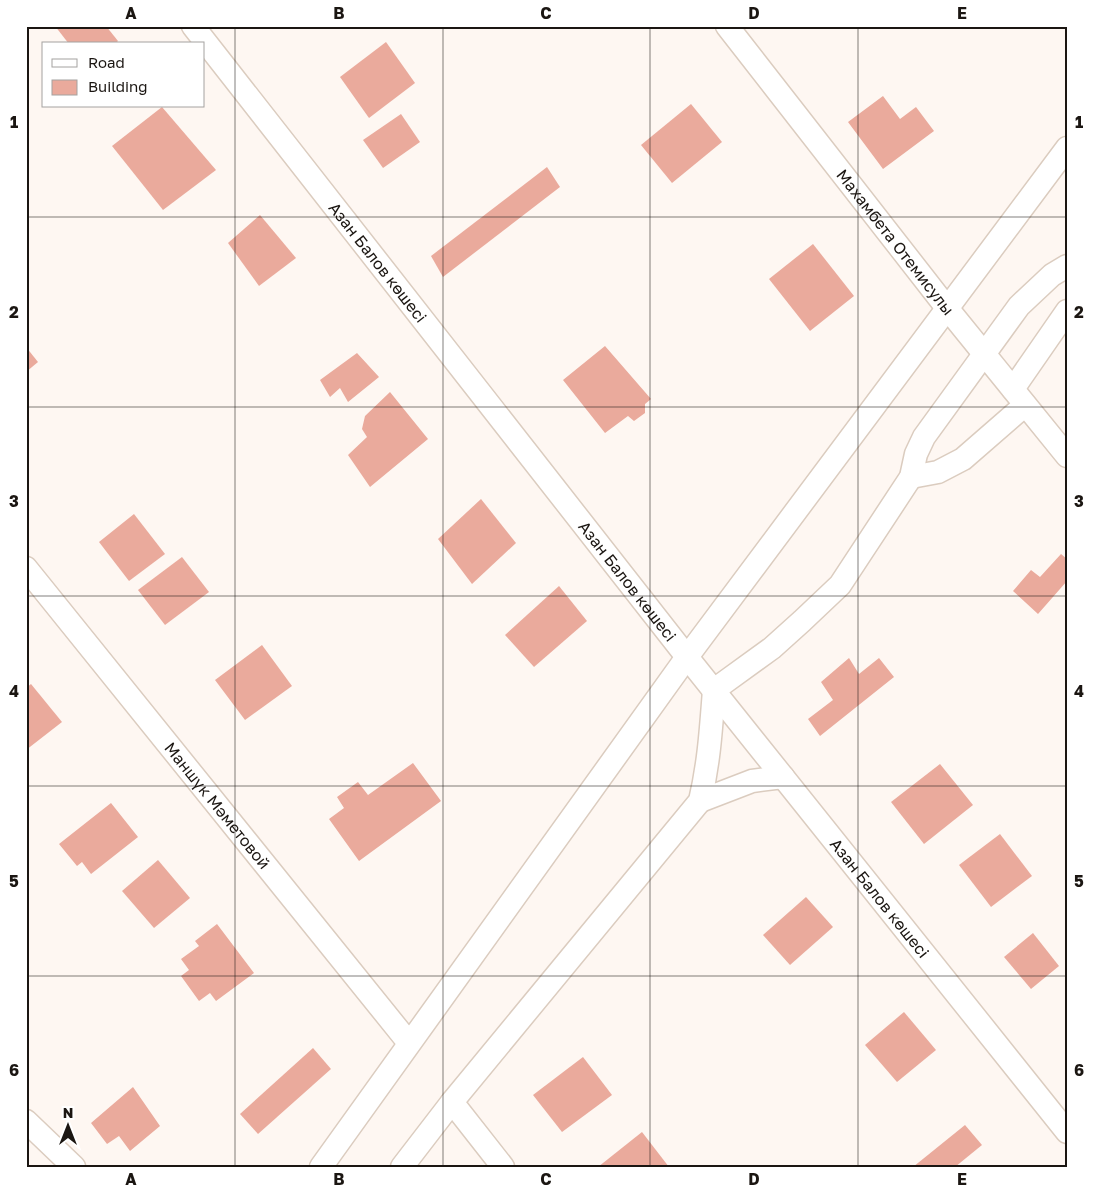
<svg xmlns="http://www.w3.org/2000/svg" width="1093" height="1193" viewBox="0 0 1093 1193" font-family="'Golos Text',sans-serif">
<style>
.building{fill:#eaaa9c}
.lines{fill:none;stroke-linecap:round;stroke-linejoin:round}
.street-casing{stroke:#dbccbf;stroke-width:25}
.street{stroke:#fff;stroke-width:22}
.grid{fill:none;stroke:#1b1612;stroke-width:1;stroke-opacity:0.55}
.labels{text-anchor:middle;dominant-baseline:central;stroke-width:4;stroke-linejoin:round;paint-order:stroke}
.street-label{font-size:16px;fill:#1b1612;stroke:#fff}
.neatline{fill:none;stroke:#1b1612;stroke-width:2}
.grid-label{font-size:16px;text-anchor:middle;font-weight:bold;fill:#1b1612}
</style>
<rect width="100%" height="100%" fill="#fef7f2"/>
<g class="building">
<path d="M55,26H106L118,41L115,44H69Z"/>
<path d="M386,42L415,83L369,118L340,77Z"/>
<path d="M883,96L900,119L916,107L934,131L883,169L848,122Z"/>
<path d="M691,104L722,142L672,183L641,145Z"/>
<path d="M162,107L216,170L163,210L112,146Z"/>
<path d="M401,114L420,142L383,168L363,140Z"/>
<path d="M547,167L560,187L443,277L431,256Z"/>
<path d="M260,215L296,258L259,286L228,243Z"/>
<path d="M813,244L854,296L810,331L769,279Z"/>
<path d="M605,346L651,399L645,404V413L634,421L628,416L605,433L563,380Z"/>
<path d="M26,347L38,362L26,372Z"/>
<path d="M357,353L379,377L348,402L340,388L330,397L320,380Z"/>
<path d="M390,392L428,439L370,487L348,455L367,437L362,429L365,416Z"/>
<path d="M481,499L516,543L472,584L438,539Z"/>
<path d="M134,514L165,554L129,581L99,542Z"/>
<path d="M1061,554L1067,559V581L1038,614L1013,591L1031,570L1040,577Z"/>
<path d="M182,557L209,592L165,625L138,590Z"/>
<path d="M559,586L587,621L534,667L505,635Z"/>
<path d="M262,645L292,686L245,720L215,680Z"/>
<path d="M849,658L859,674L879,658L894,677L820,736L808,719L833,700L821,682Z"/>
<path d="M31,684L62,722L26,750V688Z"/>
<path d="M413,763L441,801L359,861L329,819L344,808L337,797L358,782L368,795Z"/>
<path d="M940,764L973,805L924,844L891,802Z"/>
<path d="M111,803L138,837L91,874L82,862L77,866L59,844Z"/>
<path d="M1000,834L1032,876L991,907L959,865Z"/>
<path d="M158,860L190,898L154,928L122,891Z"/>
<path d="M806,897L833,927L790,965L763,935Z"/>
<path d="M217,924L254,973L216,1001L210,993L199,1001L181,976L189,970L181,959L199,946L195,941Z"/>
<path d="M1033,933L1059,966L1031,989L1004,957Z"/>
<path d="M904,1012L936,1050L897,1082L865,1045Z"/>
<path d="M313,1048L331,1069L258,1134L240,1114Z"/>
<path d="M583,1057L612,1095L562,1132L533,1095Z"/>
<path d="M133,1087L160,1126L130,1151L119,1136L107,1144L91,1123Z"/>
<path d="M965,1125L982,1145L955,1167H913Z"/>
<path d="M642,1132L669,1167H598Z"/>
</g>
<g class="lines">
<g class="street-casing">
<g id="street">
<path id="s1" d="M193,26L687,657L1067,1132"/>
<path id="s2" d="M727,26L947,308L1067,456"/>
<path d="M1013,389L1067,311"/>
<path d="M911,477L938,472L963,459L1025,405"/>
<path id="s3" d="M26,568L409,1043"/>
<path d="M700,801L752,781L783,777"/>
<path d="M452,1102L503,1167"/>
<path d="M26,1121L74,1167"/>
<path d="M321,1167L687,657L1067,148"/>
<path d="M402,1167L452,1102L700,801C709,763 711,729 714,690L772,648L802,621L840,585L911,477L916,454L924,437L1019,306L1052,275L1067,266"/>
</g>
</g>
<use href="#street" class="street"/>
</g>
<path class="grid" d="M235,26V1167M443,26V1167M650,26V1167M858,26V1167M26,217H1067M26,407H1067M26,596H1067M26,786H1067M26,976H1067"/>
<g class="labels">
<g class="street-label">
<text stroke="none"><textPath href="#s2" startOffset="274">Махамбета Отемисулы</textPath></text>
<text stroke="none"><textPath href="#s1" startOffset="300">Азан Балов көшесі</textPath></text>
<text stroke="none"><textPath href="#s1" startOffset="705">Азан Балов көшесі</textPath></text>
<text stroke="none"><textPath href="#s3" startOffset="305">Маншүк Мәметовой</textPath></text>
<text stroke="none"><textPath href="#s1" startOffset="1110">Азан Балов көшесі</textPath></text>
</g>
</g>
<rect width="1093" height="1193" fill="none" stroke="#ffffff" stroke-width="55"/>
<rect x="42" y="42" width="162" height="65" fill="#ffffff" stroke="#a4a2a0"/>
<rect x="52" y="59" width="25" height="8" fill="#ffffff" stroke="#a4a2a0"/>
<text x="88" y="68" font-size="15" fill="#1b1612">Road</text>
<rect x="52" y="80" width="25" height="15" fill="#eaaa9c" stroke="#a4a2a0"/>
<text x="88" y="92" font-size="15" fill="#1b1612">Building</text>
<g transform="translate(68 1126)" stroke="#ffffff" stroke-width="4" paint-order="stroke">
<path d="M0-4L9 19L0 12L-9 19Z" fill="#1b1612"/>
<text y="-8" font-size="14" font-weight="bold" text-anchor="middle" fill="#1b1612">N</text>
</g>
<rect x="28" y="28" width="1038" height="1138" class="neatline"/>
<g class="grid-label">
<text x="131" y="19">A</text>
<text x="339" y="19">B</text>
<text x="546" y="19">C</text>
<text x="754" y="19">D</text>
<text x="962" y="19">E</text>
<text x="14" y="128">1</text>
<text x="1079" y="128">1</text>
<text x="14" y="318">2</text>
<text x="1079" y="318">2</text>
<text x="14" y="507">3</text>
<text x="1079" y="507">3</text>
<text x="14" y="697">4</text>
<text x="1079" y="697">4</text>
<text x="14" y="887">5</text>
<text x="1079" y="887">5</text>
<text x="14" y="1076">6</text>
<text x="1079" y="1076">6</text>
<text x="131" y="1185">A</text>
<text x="339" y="1185">B</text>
<text x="546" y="1185">C</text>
<text x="754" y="1185">D</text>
<text x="962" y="1185">E</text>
</g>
</svg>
